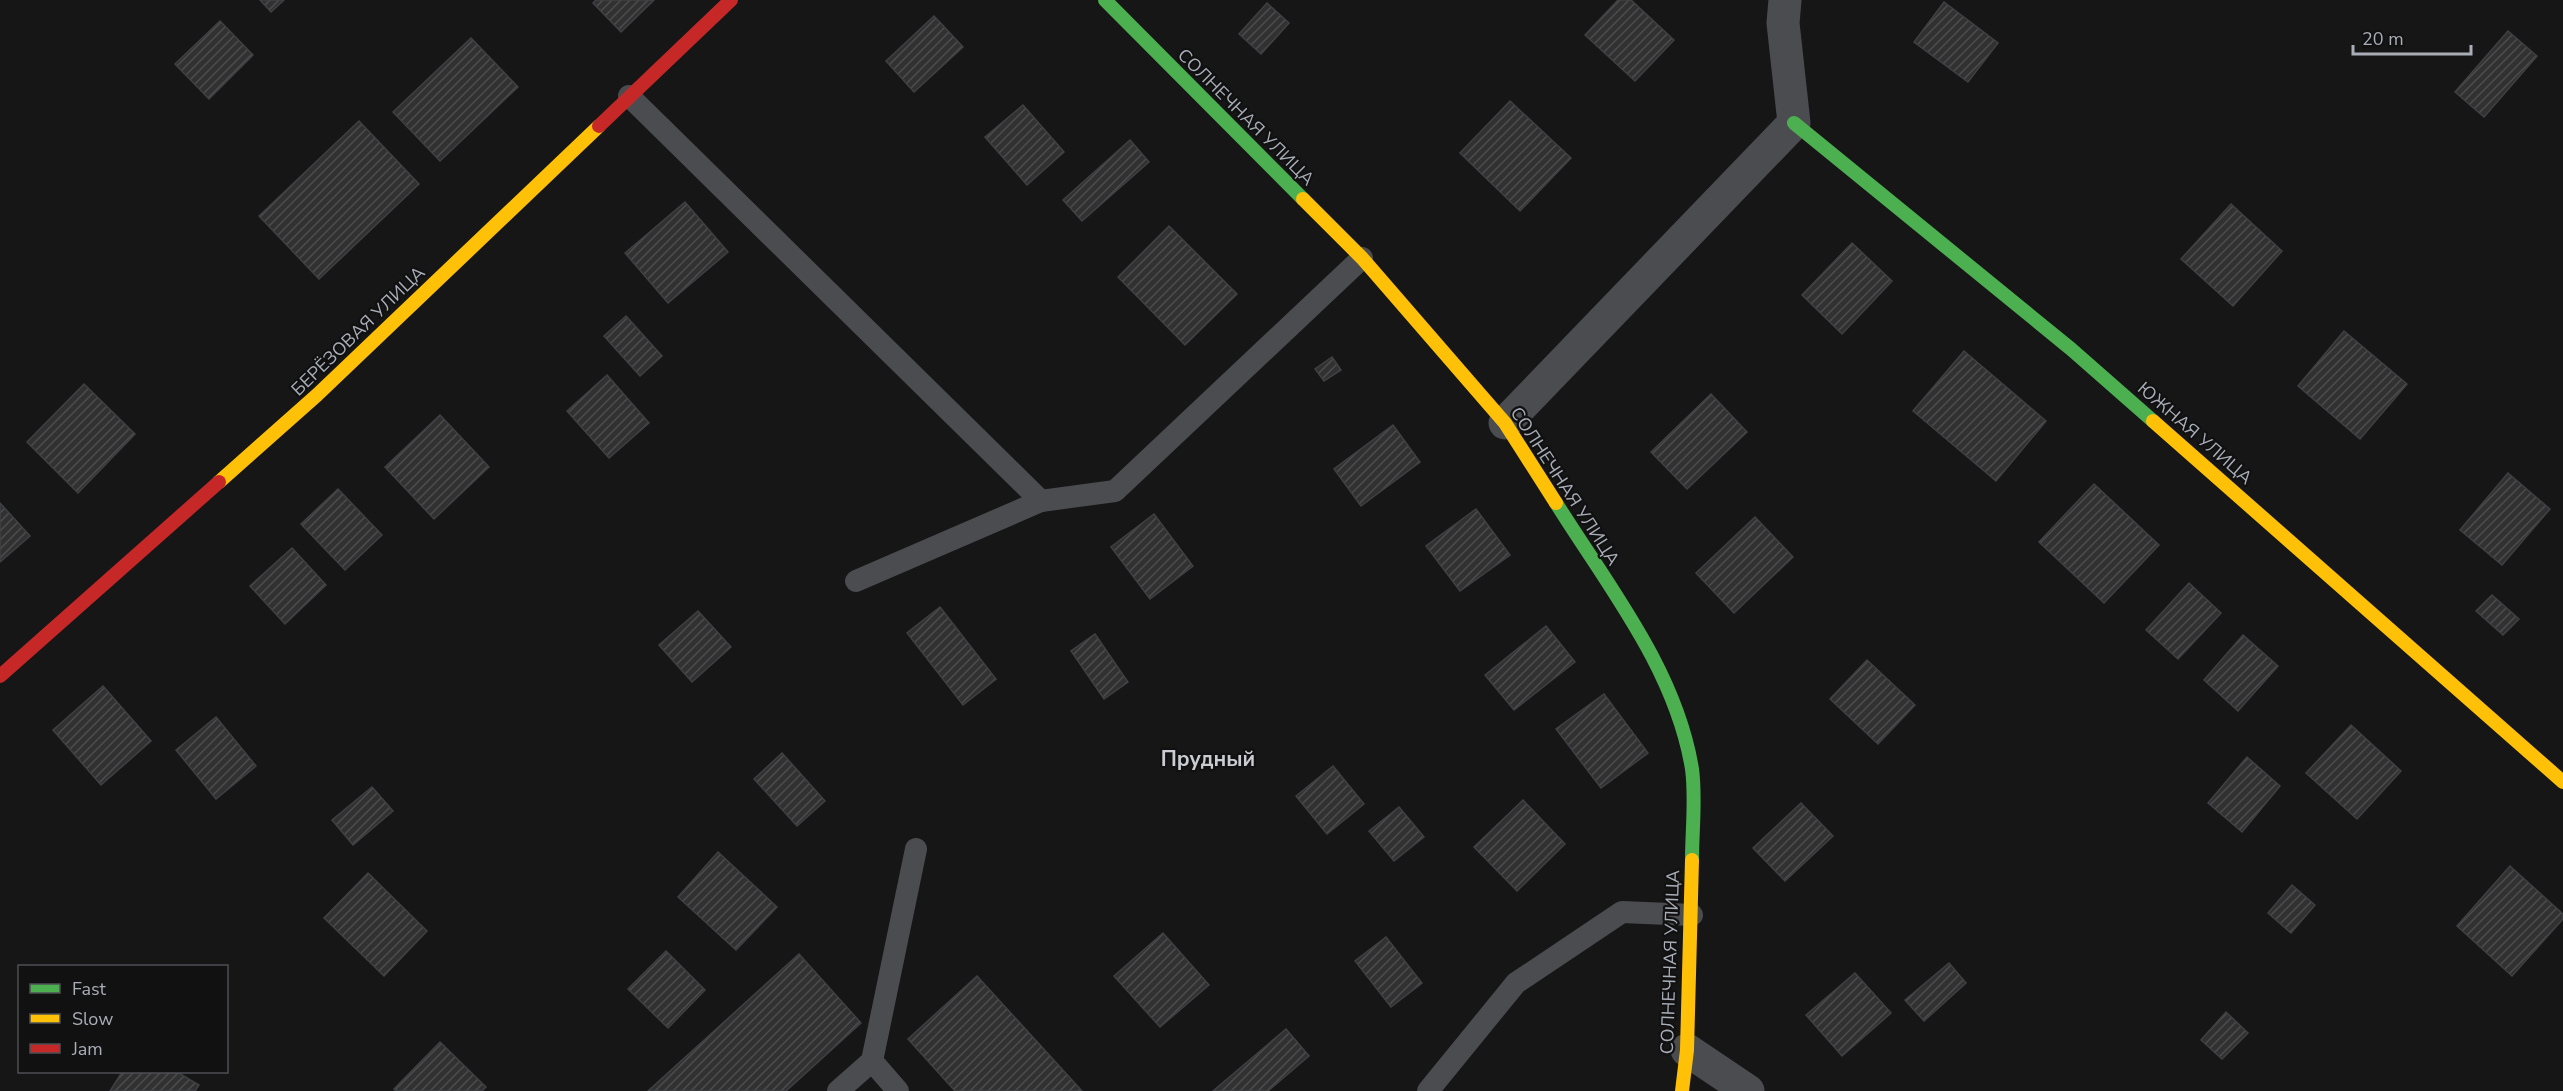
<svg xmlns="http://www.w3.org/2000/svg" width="2563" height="1091" viewBox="0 0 2563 1091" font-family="'Nunito Sans',sans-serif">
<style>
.building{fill:url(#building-hatch);stroke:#3f4043;stroke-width:1.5}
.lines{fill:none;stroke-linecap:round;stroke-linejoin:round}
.lane{stroke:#4b4c4f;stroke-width:22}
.street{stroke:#4b4c4f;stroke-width:33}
.fast{stroke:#4caf50;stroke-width:14}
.slow{stroke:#ffc107;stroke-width:14}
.jam{stroke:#c62828;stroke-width:14}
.labels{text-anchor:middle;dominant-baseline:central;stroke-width:4.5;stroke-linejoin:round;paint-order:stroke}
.street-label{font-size:18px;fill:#a9adb6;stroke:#111112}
.quarter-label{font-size:21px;font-weight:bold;fill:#caccd2;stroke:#111112}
</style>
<defs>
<pattern id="building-hatch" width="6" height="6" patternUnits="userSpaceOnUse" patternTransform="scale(1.5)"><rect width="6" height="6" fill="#313132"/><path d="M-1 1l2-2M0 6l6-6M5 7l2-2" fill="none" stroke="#4c4c4d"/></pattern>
</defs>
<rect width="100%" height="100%" fill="#161617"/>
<g class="building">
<path d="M260,0H284L271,12Z"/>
<path d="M596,0H654L621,32L593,3Z"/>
<path d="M1618,0H1631L1674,40L1635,81L1585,35Z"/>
<path d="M1944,2L1998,43L1968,82L1914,42Z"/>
<path d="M1267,3L1289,23L1261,54L1239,34Z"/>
<path d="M934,16L963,47L914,92L886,61Z"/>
<path d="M220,21L253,55L209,99L175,64Z"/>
<path d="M2508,31L2537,56L2484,117L2455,92Z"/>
<path d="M471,38L518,87L440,161L393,112Z"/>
<path d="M1510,101L1571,158L1520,211L1460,153Z"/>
<path d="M1023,105L1064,152L1027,185L985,137Z"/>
<path d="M359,121L419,184L319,279L259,216Z"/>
<path d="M1130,140L1149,162L1082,221L1063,200Z"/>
<path d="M685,202L728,252L668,303L625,253Z"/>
<path d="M2231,204L2282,251L2233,306L2181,259Z"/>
<path d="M1169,226L1237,294L1185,345L1118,277Z"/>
<path d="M1852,243L1892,281L1842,334L1802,295Z"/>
<path d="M626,316L662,356L640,376L604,336Z"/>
<path d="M2344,331L2407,384L2360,439L2298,386Z"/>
<path d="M1964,351L2046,421L1996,481L1913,411Z"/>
<path d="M1332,357L1341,370L1324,381L1315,369Z"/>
<path d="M607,375L649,423L609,458L567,411Z"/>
<path d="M84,384L135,434L78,493L27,442Z"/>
<path d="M1711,394L1747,432L1687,489L1651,452Z"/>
<path d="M440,415L489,467L434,519L385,467Z"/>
<path d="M1393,425L1420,462L1361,506L1334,469Z"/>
<path d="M2508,473L2550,509L2502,565L2460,530Z"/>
<path d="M2094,484L2159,545L2104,603L2039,542Z"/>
<path d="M338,489L382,535L345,570L301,524Z"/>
<path d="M0,503L30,536L0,562Z"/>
<path d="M1476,509L1510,555L1460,591L1426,546Z"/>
<path d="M1154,514L1193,566L1150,599L1111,547Z"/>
<path d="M1755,517L1793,557L1734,613L1696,573Z"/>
<path d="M292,548L326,585L285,624L250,586Z"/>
<path d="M2189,583L2221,613L2178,659L2146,630Z"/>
<path d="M2492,595L2519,619L2503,635L2476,611Z"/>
<path d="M940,607L996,679L963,705L907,633Z"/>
<path d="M698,611L731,647L692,682L659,645Z"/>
<path d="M1546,626L1575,662L1514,710L1485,675Z"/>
<path d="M1095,634L1128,682L1104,699L1071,651Z"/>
<path d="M2243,635L2278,666L2238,711L2204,680Z"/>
<path d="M1867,660L1915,705L1878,744L1830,699Z"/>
<path d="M103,686L151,741L101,785L53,730Z"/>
<path d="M1604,694L1648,753L1601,788L1556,729Z"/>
<path d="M216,717L256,766L216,799L176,750Z"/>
<path d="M2351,725L2401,771L2357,819L2306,773Z"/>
<path d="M782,753L825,801L797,826L754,779Z"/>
<path d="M2247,757L2280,786L2242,832L2208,803Z"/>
<path d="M1333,766L1364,804L1327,834L1296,796Z"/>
<path d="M372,787L393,811L353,845L332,820Z"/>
<path d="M1523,800L1565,844L1517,891L1474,847Z"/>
<path d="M1801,803L1833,836L1785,881L1753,848Z"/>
<path d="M1399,807L1424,837L1394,861L1369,831Z"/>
<path d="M718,852L777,907L736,950L678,897Z"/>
<path d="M2510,866L2563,914V919L2512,976L2457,926Z"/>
<path d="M368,873L427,931L384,976L324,918Z"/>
<path d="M2292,885L2315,905L2291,933L2268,913Z"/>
<path d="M1163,933L1209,985L1160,1027L1114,976Z"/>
<path d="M1386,937L1422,983L1391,1007L1355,961Z"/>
<path d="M666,951L705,990L668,1028L628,989Z"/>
<path d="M799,954L861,1023L786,1091H648Z"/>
<path d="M1949,963L1966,983L1924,1021L1905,1000Z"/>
<path d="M1855,973L1891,1013L1842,1056L1806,1015Z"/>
<path d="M977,976L1082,1091H955L908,1039Z"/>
<path d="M2226,1012L2248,1033L2222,1059L2201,1040Z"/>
<path d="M1286,1029L1309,1056L1268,1091H1213Z"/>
<path d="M440,1042L486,1087L482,1091H396L394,1089Z"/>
<path d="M122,1072H177L199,1085L195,1091H110Z"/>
</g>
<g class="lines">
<g class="lane">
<path d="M629,96L1041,501"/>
<path d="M856,581L1041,501L1115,491L1362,258"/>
<path d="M872,1061L916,849"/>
<path d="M838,1091L872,1061L898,1091"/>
<path d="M1428,1091L1516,983L1622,912L1692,915"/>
</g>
<g class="street">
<path d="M1505,423L1794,123L1783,23L1785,0"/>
<path d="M1687,1050L1748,1091"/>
</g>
<g class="fast">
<path d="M1105,0L1303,199"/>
<path d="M1794,123L2071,349L2153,421"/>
<path d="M1556,503C1608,586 1676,670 1692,769C1696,798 1692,831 1692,860"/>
</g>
<g class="slow">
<path d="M1303,199L1362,258L1505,423L1556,503"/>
<path d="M2153,421L2563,782"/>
<path d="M219,482L317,395L599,126"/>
<path d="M1682,1091L1687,1050L1692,860"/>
</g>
<g class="jam">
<path d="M599,126L731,0"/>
<path d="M0,676L219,482"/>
</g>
</g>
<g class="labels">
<g class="street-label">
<text transform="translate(1246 117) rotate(45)">СОЛНЕЧНАЯ УЛИЦА</text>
<text transform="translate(358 331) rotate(-44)">БЕРЁЗОВАЯ УЛИЦА</text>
<text transform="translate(2195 433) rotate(41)">ЮЖНАЯ УЛИЦА</text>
<text transform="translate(1565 486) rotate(57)">СОЛНЕЧНАЯ УЛИЦА</text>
<text transform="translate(1670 962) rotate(-88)">СОЛНЕЧНАЯ УЛИЦА</text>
</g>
<g class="quarter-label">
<text x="1208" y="759">Прудный</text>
</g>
</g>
<rect x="18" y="965" width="210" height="108" fill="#111112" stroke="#4e4f54" stroke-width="1.5"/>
<rect x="30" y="984" width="30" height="9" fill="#4caf50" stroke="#4e4f54" stroke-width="1.5"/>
<text x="72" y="995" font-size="18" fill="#a9adb6">Fast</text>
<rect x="30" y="1014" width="30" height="9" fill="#ffc107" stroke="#4e4f54" stroke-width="1.5"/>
<text x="72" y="1025" font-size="18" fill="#a9adb6">Slow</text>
<rect x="30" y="1044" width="30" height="9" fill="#c62828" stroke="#4e4f54" stroke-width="1.5"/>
<text x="72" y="1055" font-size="18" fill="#a9adb6">Jam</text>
<path d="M2353 45v9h118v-9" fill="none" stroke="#a9adb6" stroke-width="3"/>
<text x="2362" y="45" font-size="18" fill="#a9adb6" stroke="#111112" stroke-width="4.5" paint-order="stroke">20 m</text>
</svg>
